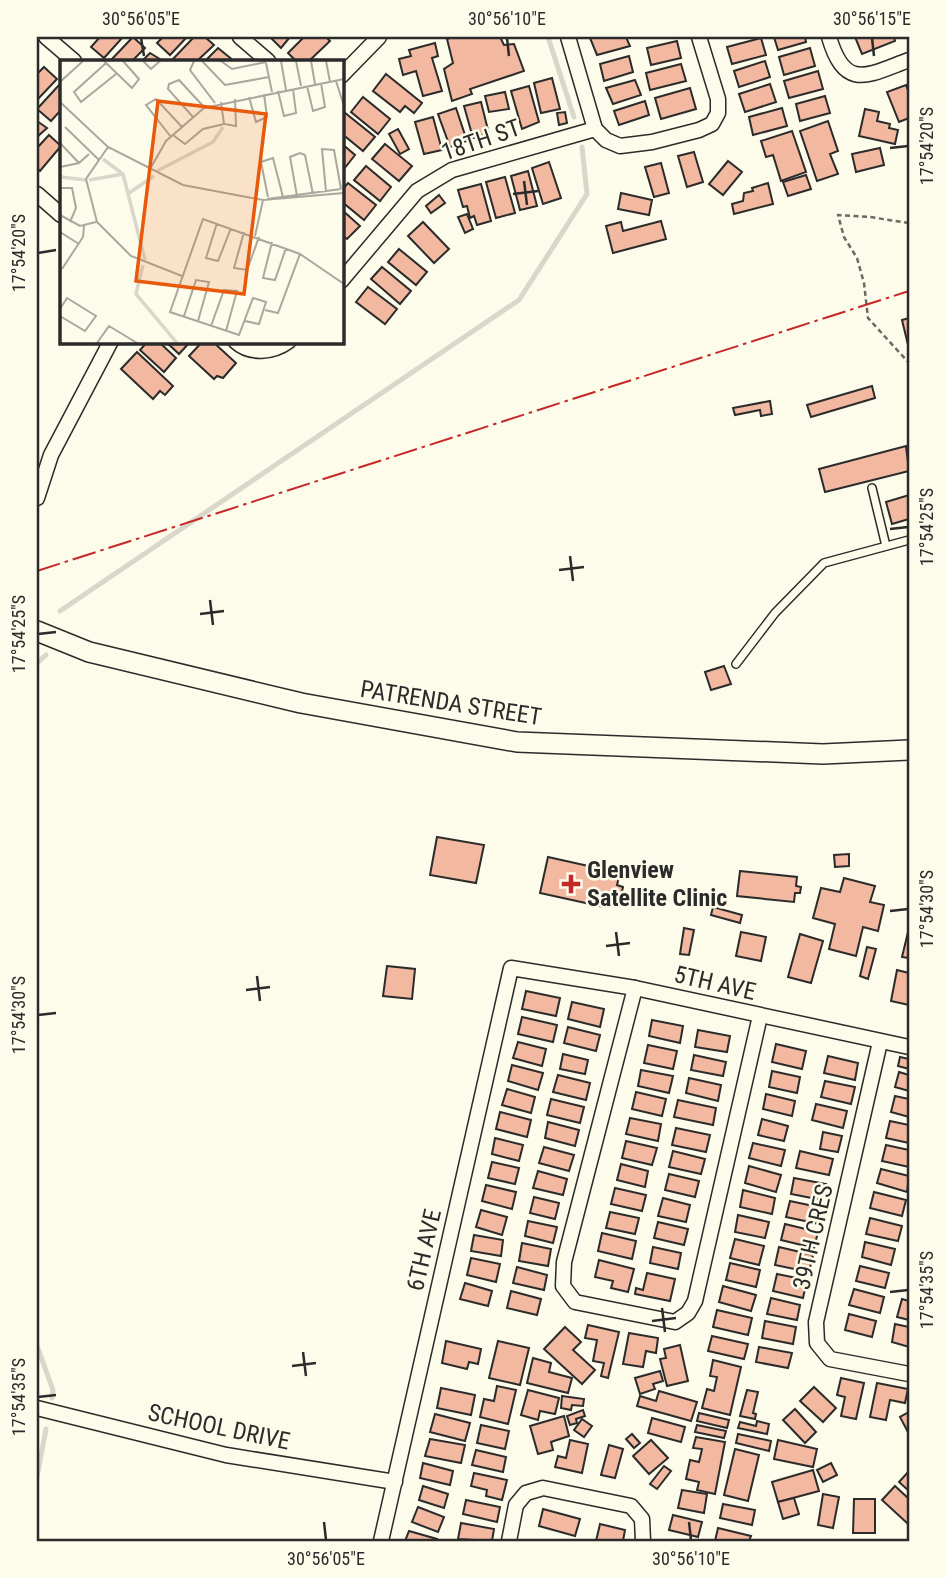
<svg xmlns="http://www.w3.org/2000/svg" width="946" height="1578" viewBox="0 0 946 1578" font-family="'Roboto Condensed',sans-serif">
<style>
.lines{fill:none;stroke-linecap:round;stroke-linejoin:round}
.stream{stroke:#d8d7c9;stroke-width:5}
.building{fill:#f2b8a0;stroke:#2b2b2b;stroke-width:2}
.service-casing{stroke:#2b2b2b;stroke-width:10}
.minor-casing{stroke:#2b2b2b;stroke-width:17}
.tertiary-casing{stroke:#2b2b2b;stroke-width:22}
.path{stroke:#6a6964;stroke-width:2.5;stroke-dasharray:5 3.5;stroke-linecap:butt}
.service{stroke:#fdfbea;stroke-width:7}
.minor{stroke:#fdfbea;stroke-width:14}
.tertiary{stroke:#fdfbea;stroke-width:19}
.power{stroke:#c62828;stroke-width:2;stroke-dasharray:24 5 3.5 5;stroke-linecap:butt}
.ticks{fill:none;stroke:#2b2b2b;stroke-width:2.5}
.poi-dot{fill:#c62828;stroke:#fdfbea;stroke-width:2.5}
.labels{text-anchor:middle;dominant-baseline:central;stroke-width:5;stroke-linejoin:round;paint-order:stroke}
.street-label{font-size:24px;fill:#2b2b2b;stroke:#fdfbea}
.poi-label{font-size:24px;font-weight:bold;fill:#2b2b2b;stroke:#fdfbea;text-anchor:start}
.inset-river{fill:none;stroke:#d8d7c9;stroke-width:3.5}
.inset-road{fill:none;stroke:#a9a89e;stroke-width:2}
.view{fill:#e8590c;fill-opacity:0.15;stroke:#e8590c;stroke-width:3.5}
.inset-edge{fill:none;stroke:#2b2b2b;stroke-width:3.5}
.neatline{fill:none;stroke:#2b2b2b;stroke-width:2.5}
.ticks-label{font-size:18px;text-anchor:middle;fill:#2b2b2b}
</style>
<rect width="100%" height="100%" fill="#fdfbea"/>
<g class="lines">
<g class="stream">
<path d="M548,37L574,117"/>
<path d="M60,611L519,300L587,194L582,147"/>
<path d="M37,663L46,655"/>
<path d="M37,1346L53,1390L52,1398"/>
<path d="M37,1477L46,1429"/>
</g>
</g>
<g class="building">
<path d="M100,37H123L104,58L91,47Z"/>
<path d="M133,37L145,48L132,61H110Z"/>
<path d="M163,37H187L170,55L157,43Z"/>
<path d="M194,37H205L214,45L197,61H171Z"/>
<path d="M270,37H290L281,48Z"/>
<path d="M304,37H326L330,41L309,61H296L288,53Z"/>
<path d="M453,37H500L504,45L514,44L524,71L470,89L472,94L452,101L444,69L453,63L447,39Z"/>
<path d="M594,37H626L630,46L597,55L590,38Z"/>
<path d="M774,37H805L806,42L778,50Z"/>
<path d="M855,37H894L895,41L862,54Z"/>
<path d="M761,38L766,55L732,64L727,47Z"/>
<path d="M677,41L681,58L651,65L647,48Z"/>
<path d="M435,43L438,56L432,58L442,91L423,96L416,71L403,75L399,59L411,56L409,50Z"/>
<path d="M218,48L234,61H205Z"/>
<path d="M810,48L815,66L784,75L779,57Z"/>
<path d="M150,53L163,61H142Z"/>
<path d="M629,56L633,72L604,81L600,64Z"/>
<path d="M765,61L770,77L739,87L734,71Z"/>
<path d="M681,64L686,81L650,90L646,73Z"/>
<path d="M44,67L57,79L37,100V74Z"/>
<path d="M818,71L823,89L789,98L784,81Z"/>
<path d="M386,74L422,103L414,113L405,106L400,112L373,91Z"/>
<path d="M552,78L560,109L541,113L534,83Z"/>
<path d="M635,80L641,95L613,104L606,88Z"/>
<path d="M60,84L61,110L51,121L37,109Z"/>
<path d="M770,84L776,102L745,112L739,94Z"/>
<path d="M906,85L909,93V118L899,122L887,92Z"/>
<path d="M529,86L539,122L522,129L511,91Z"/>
<path d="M690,88L696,109L661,119L655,98Z"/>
<path d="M505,92L509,109L489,112L485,96Z"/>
<path d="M825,96L830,113L800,121L796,104Z"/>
<path d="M363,97L390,119L378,134L351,112Z"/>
<path d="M645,101L649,115L619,125L614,111Z"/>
<path d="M481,102L489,134L473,138L464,106Z"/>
<path d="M456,108L467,141L450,147L438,114Z"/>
<path d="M782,108L787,126L753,135L749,117Z"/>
<path d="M865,109L879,112L877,121L890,124L889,128L898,130L895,144L859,136Z"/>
<path d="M344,112L375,137L363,151L341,133V116Z"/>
<path d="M565,112L567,123L559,125L557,113Z"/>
<path d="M433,117L442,150L424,154L415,122Z"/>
<path d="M37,121L47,128L37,137Z"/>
<path d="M828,121L838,151L830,154L838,174L817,181L800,131Z"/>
<path d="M398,129L409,149L400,154L389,134Z"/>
<path d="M792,131L806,172L781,181L773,155L766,157L761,141Z"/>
<path d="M49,135L61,146L40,171L37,168V148Z"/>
<path d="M341,143L355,155L344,169L341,167Z"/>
<path d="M385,144L412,166L399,181L372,159Z"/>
<path d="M880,148L884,165L856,172L852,154Z"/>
<path d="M694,152L703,182L687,187L678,156Z"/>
<path d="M728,161L742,172L723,195L709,184Z"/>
<path d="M549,162L561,198L543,204L532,168Z"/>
<path d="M661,163L669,193L654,197L645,167Z"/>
<path d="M366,166L391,187L380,201L354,180Z"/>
<path d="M528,171L537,206L520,210L511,176Z"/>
<path d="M806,175L811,189L788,196L783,182Z"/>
<path d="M505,177L515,213L496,218L486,182Z"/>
<path d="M348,183L376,205L364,220L341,201V191Z"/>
<path d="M768,183L773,204L734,214L732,204L743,201L744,193L753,191L752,188Z"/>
<path d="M481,184L491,221L477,225L474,216L470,218L467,206L463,207L458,190Z"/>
<path d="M621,193L652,200L649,215L618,209Z"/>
<path d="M439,195L445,203L431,213L426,206Z"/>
<path d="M341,209L360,226L347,239L341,234Z"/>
<path d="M467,214L473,229L465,233L458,217Z"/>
<path d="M661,221L666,239L613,253L606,226L621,222L623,231Z"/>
<path d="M423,222L449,249L434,263L408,236Z"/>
<path d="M399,249L427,272L416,285L388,262Z"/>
<path d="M382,267L411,291L400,304L371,279Z"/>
<path d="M368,287L397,309L385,324L356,302Z"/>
<path d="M909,318V349L902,320Z"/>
<path d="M148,341H158L176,358L164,372L140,350Z"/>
<path d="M165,341H191L179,354Z"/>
<path d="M203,341H212L236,363L223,378L217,376L214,379L189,356Z"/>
<path d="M137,352L173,386L165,395L160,391L153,399L121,369Z"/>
<path d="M872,386L875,398L811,417L807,405Z"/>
<path d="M770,401L772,414L761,416L760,410L735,415L733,408Z"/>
<path d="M906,446L909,471L825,492L819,469Z"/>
<path d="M909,495V519L892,524L886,502Z"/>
<path d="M724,666L731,684L711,690L705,672Z"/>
<path d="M437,837L484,845L476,883L430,875Z"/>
<path d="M849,854V866L835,867L834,855Z"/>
<path d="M548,857L620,873L617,885L623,887L619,906L605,903L604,907L540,893Z"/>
<path d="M740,871L797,877L796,886L801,887L800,893H795L794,902L737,896Z"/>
<path d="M844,878L875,886L870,902L884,905L878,931L863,927L856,956L829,949L835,924L813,918L821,888L840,892Z"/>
<path d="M713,907L742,915L740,923L711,915Z"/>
<path d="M684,928L694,930L689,955L680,954Z"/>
<path d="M909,928V958L902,957Z"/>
<path d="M741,932L766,937L761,961L736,956Z"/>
<path d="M800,934L823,941L811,983L788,977Z"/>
<path d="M867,947L876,949L868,979L860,976Z"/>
<path d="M387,966L415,969L412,999L383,996Z"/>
<path d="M897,970L909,973V1005L891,1001Z"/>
<path d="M526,991L560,998L556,1016L522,1009Z"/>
<path d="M572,1002L604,1009L600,1027L568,1019Z"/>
<path d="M522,1017L557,1025L553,1042L518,1034Z"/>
<path d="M652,1020L683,1026L680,1043L649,1036Z"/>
<path d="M568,1027L600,1035L596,1051L564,1043Z"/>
<path d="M698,1030L730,1036L727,1052L695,1047Z"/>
<path d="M518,1042L546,1049L542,1066L513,1058Z"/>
<path d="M776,1044L806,1051L802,1069L772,1062Z"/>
<path d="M648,1045L677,1051L673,1069L644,1063Z"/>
<path d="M563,1054L588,1060L585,1074L560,1069Z"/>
<path d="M694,1055L726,1062L723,1076L691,1070Z"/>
<path d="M828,1056L858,1063L855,1080L824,1073Z"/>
<path d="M900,1057L909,1059V1069L898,1066Z"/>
<path d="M512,1065L543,1073L538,1090L508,1081Z"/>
<path d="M641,1070L673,1076L669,1093L638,1086Z"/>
<path d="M772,1071L800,1077L797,1093L769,1087Z"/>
<path d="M899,1072L909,1075V1091L895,1087Z"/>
<path d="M558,1075L590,1083L586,1100L553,1092Z"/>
<path d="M689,1078L721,1085L718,1101L686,1093Z"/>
<path d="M825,1081L855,1087L851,1104L821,1097Z"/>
<path d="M507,1089L535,1097L531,1113L502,1105Z"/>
<path d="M636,1092L666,1099L662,1116L632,1109Z"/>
<path d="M766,1094L795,1101L792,1116L763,1109Z"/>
<path d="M895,1096L909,1099V1117L891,1112Z"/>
<path d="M551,1099L584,1107L580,1123L547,1115Z"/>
<path d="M678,1100L716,1108L713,1125L674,1117Z"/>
<path d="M816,1104L847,1111L843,1128L812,1120Z"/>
<path d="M500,1112L531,1120L527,1137L496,1129Z"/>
<path d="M630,1118L661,1124L658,1141L626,1134Z"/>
<path d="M762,1119L788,1126L784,1141L758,1135Z"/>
<path d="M890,1121L909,1125V1143L886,1138Z"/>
<path d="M548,1122L579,1130L575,1146L545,1138Z"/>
<path d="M676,1128L710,1135L706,1152L672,1145Z"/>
<path d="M823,1132L842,1136L838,1152L820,1149Z"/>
<path d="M495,1138L523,1145L519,1161L492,1154Z"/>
<path d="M626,1141L657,1148L652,1165L622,1158Z"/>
<path d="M753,1143L785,1150L781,1166L749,1158Z"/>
<path d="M886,1145L909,1150V1167L882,1161Z"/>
<path d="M544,1147L574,1155L569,1171L539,1163Z"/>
<path d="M673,1151L705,1159L701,1174L669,1167Z"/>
<path d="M800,1151L833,1159L829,1175L796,1168Z"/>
<path d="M492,1162L519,1168L515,1184L488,1178Z"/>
<path d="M621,1164L648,1171L645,1187L617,1180Z"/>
<path d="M749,1166L781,1175L776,1192L745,1183Z"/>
<path d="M881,1169L909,1176L907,1192L877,1183Z"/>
<path d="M538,1171L567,1179L563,1195L533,1188Z"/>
<path d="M669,1174L699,1181L695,1197L665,1190Z"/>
<path d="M794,1178L826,1184L822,1200L791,1194Z"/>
<path d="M486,1185L516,1192L512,1209L482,1201Z"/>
<path d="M615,1188L646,1195L642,1211L611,1204Z"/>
<path d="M743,1190L775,1198L772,1214L740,1207Z"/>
<path d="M874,1192L906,1200L902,1216L870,1208Z"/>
<path d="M534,1197L559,1203L555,1219L530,1213Z"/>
<path d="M663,1198L690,1205L686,1222L658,1216Z"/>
<path d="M790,1201L823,1208L819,1224L786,1217Z"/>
<path d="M481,1210L507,1217L502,1235L476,1227Z"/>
<path d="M610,1212L639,1218L635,1234L606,1228Z"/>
<path d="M738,1215L769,1222L765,1238L735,1232Z"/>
<path d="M870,1218L902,1226L898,1241L866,1234Z"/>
<path d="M528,1221L557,1227L553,1243L525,1236Z"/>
<path d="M658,1222L688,1229L684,1245L654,1238Z"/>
<path d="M785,1224L818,1232L814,1248L781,1240Z"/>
<path d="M602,1233L636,1241L632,1259L598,1251Z"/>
<path d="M474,1235L503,1240L501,1256L471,1251Z"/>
<path d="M735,1239L764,1246L759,1265L730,1258Z"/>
<path d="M865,1242L895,1249L891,1265L862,1257Z"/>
<path d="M522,1243L551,1249L548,1266L519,1261Z"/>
<path d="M653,1247L681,1253L678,1269L650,1263Z"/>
<path d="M779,1247L813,1255L809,1272L775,1265Z"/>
<path d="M471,1258L500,1264L496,1282L467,1275Z"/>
<path d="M599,1260L634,1269L628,1292L611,1288L613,1281L595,1277Z"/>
<path d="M730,1263L760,1270L756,1287L726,1280Z"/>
<path d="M860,1266L889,1273L885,1288L856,1281Z"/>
<path d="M517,1267L547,1275L544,1290L513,1283Z"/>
<path d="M647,1273L675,1279L670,1301L635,1294L636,1288L643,1290Z"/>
<path d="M777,1274L807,1280L803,1298L773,1291Z"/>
<path d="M465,1283L492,1291L488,1306L460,1299Z"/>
<path d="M723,1286L756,1295L751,1311L719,1302Z"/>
<path d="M854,1289L884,1297L880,1313L849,1305Z"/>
<path d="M511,1291L541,1299L537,1315L507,1308Z"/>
<path d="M771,1298L800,1305L797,1320L767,1314Z"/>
<path d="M902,1299L909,1301V1320L897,1317Z"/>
<path d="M717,1310L752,1318L748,1335L713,1327Z"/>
<path d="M849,1314L876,1321L872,1337L845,1330Z"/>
<path d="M765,1321L796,1327L793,1344L762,1338Z"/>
<path d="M895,1324L909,1327V1347L892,1342Z"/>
<path d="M588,1325L619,1332L608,1378L601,1376L604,1363L593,1361L597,1340L585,1338Z"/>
<path d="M565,1327L581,1342L573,1350L595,1370L582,1384L544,1349Z"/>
<path d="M629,1333L658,1338L656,1353L646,1351L643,1367L623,1364Z"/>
<path d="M712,1336L748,1344L744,1359L708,1351Z"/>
<path d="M446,1341L481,1349L478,1364L469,1362L467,1369L442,1363Z"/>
<path d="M498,1341L529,1348L520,1385L489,1378Z"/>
<path d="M680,1345L688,1381L667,1386L660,1359L666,1358L664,1349Z"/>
<path d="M759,1347L792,1353L788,1368L756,1362Z"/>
<path d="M533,1358L551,1363L549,1372L572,1378L568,1393L527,1383Z"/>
<path d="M713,1360L741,1367L730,1415L702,1408L707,1389L714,1391L717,1377L710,1376Z"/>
<path d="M660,1371L663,1381L653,1384L655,1389L640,1394L635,1378Z"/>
<path d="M841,1378L864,1383L856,1419L841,1416L845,1397L837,1395Z"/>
<path d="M877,1383L908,1389L905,1403L890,1400L886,1420L870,1417Z"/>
<path d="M497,1386L516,1390L508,1424L480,1417L484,1399L494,1401Z"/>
<path d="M814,1387L836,1408L823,1422L800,1401Z"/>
<path d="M441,1388L475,1395L471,1415L437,1408Z"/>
<path d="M528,1390L559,1398L555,1414L540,1411L538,1420L521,1415Z"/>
<path d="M747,1390L758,1392L753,1413L756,1414L755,1419L740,1416Z"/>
<path d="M659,1391L697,1402L691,1421L637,1406L640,1396L656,1401Z"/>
<path d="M562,1396L584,1399L583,1406L572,1405L571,1410L561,1408Z"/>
<path d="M795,1409L816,1432L805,1443L783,1420Z"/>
<path d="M583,1410L585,1416L576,1419L577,1423L570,1425L567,1416Z"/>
<path d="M909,1412V1434L900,1417Z"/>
<path d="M699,1413L729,1420L727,1428L697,1421Z"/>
<path d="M435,1414L470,1423L465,1441L430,1432Z"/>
<path d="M564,1416L569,1436L551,1442L553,1450L538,1454L530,1426Z"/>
<path d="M652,1418L685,1427L681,1442L648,1433Z"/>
<path d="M582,1419L592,1426L584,1437L574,1430Z"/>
<path d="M757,1421L769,1424L767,1434L738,1428L740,1422L756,1426Z"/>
<path d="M481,1425L509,1431L505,1449L477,1443Z"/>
<path d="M697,1425L726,1431L724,1438L695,1432Z"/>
<path d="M632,1434L640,1443L634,1448L626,1439Z"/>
<path d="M738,1434L771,1441L769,1451L736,1443Z"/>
<path d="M696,1437L725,1442L715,1494L697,1490L699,1482L686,1479L690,1460L699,1462L702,1449L693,1448Z"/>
<path d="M430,1439L465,1445L461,1463L425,1456Z"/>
<path d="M570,1440L588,1444L582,1473L555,1467L558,1456L566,1458Z"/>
<path d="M651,1440L668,1458L649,1474L633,1456Z"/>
<path d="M778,1440L817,1449L813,1467L774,1459Z"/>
<path d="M609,1445L623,1449L615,1478L601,1475Z"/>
<path d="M735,1449L759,1455L748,1501L724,1495Z"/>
<path d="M476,1450L506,1457L503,1472L472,1465Z"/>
<path d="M423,1463L453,1471L450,1485L420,1478Z"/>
<path d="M831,1463L837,1475L823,1482L817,1470Z"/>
<path d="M664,1466L671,1471L657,1489L650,1484Z"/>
<path d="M813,1470L819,1491L778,1502L772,1482Z"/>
<path d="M909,1471V1491L899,1482Z"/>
<path d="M474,1473L507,1480L502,1500L486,1496L487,1490L471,1486Z"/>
<path d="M423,1486L448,1494L444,1508L419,1500Z"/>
<path d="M895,1486L909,1499V1520L907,1523L882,1500Z"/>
<path d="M682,1490L707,1494L704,1513L678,1508Z"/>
<path d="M823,1494L839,1497L833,1528L818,1525Z"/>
<path d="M794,1498L799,1514L783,1519L778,1502Z"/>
<path d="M854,1499H875V1533H853Z"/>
<path d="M466,1500L500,1507L497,1522L463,1514Z"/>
<path d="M723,1504L755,1510L752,1525L720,1518Z"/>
<path d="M418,1507L444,1517L438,1532L412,1522Z"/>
<path d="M543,1509L580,1519L575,1536L539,1526Z"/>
<path d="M673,1515L702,1522L698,1537L669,1530Z"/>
<path d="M461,1523L494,1529L492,1541L458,1539Z"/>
<path d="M600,1524L625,1530L623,1541H596Z"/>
<path d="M718,1528L751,1536L749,1541H715Z"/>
<path d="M409,1531L437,1539L436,1541H405Z"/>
</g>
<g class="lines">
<g class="service-casing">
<g id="service">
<path d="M872,488L886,546"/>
<path d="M736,664L775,613L824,563L909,540"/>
</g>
</g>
<g class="minor-casing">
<g id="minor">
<path d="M46,37L74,61"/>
<path d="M240,37L268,61"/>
<path d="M568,37L595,129L606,140L620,146L652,142L699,130L712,124L718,113V99L699,37"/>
<path d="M829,37C845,92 868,75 909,60"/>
<path d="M341,76L379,37"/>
<path d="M37,194L61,215"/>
<path d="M341,281L417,191L452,170L595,129"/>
<path d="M235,341C250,355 273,353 289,341"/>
<path d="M37,498L51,455L111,341"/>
<path d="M635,988L564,1262L563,1286L575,1302L675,1322L688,1313L695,1301L760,1016"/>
<path d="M880,1042L816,1322L817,1343L830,1359L909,1374"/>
<path d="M37,1408L226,1455L395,1482"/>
<path d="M381,1541L511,968L635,988L909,1047"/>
<path d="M509,1541L516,1505L526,1493L543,1488L631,1506L642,1519L643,1541"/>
</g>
</g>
<g class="tertiary-casing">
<path id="tertiary" d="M37,631L89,652L301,703L517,742L823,754L909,750"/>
</g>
<path class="path" d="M909,223L870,217L838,215L844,237L857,258L864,283L868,318L909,363"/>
<use href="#service" class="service"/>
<use href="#minor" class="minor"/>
<use href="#tertiary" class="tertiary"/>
<path class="power" d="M37,571L909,291"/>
</g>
<path class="ticks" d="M141,38L144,56M507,38L509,56M872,38L874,56M890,148L908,146M524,181L527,205M513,194L538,191M38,253L56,250M890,529L908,527M570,556L573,581M559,570L584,567M210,600L213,625M200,614L224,611M38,634L56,632M890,911L908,909M616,932L619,956M606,946L630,943M257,976L260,1001M246,990L270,987M38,1015L56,1013M890,1292L908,1290M662,1308L665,1332M652,1321L676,1318M303,1352L306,1376M292,1366L316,1363M38,1397L56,1395M324,1522L326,1540M689,1522L691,1540"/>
<path class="poi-dot" d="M567.5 873.5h7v7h7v7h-7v7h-7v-7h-7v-7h7z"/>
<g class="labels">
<g class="street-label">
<text transform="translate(481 140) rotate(-19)">18TH ST</text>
<text transform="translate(451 703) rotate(9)">PATRENDA STREET</text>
<text transform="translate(715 983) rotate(13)">5TH AVE</text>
<text transform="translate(813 1237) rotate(-77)">39TH CRES</text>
<text transform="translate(424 1250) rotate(-77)">6TH AVE</text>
<text transform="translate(219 1427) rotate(12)">SCHOOL DRIVE</text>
</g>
<g class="poi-label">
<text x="587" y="870">Glenview<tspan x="587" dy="28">Satellite Clinic</tspan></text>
</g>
</g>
<g transform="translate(60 60)">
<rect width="284" height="284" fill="#fdfbea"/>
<path class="inset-river" d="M43,99L63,114L85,200M97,111L153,82L163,67M1,117L26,120M29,120L63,114M69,133L94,116M83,205L76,234L117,283"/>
<path class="inset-road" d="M44,1L72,28L79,19L63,1M83,1L91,9L100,1M134,1L130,10L155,43M142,1L165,25L209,17M161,1L172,9L206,2M221,1L226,30M236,1L241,26M251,1L255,24M266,1L270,22M46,3L14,32L21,42L56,14M206,3L212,32M276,21L284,46M0,22L23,1M247,26L253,51L265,47L261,23M218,31L224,56L236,53L233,29M189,37L196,62L207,57L204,34M0,42L48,87L123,125L203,140L284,133M161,42L164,64L176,66L175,39M133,57L108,29L109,24L119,20L144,47M5,67L39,100M113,75L125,84L143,69L164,64M111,77L86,45L96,39L122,67M0,83L19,103M48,87L26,119L37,162L71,196L122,216M0,107L19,103L29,94M89,111L106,81L144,48L284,19M0,128H12L16,148L10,162M266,132L262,89L274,90L281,129M237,136L230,97L240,93L245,95L253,134M208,137L201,102L213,98L223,137M207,139L281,129M0,155L20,166L36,162M157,163L146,198L158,201L171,168M0,172L19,184M184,172L174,208L187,210L199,177M195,176L203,140M212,182L203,218L215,220L226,188M2,209L23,177L24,166M0,249L7,238L36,256L25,271L0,256M205,250L218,253L240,194M124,256L136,220L149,222L138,261M185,261L199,264L206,242L193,238L179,275L110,252L143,159L240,194L284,224M151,266L164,230L177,231L166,271M37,283L49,266L77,283"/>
<path class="view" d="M98,41L206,54L184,234L76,221Z"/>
<rect width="284" height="284" class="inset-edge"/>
</g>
<rect width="946" height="1578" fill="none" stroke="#fdfbea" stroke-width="77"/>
<rect x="38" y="38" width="870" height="1502" class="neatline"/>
<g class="ticks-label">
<text x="141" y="25">30°56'05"E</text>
<text x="507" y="25">30°56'10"E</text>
<text x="872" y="25">30°56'15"E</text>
<text transform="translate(927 146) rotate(-90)" y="6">17°54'20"S</text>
<text transform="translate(19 253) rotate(-90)" y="6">17°54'20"S</text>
<text transform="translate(927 527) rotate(-90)" y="6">17°54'25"S</text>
<text transform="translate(19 634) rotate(-90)" y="6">17°54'25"S</text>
<text transform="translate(927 909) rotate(-90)" y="6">17°54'30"S</text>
<text transform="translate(19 1015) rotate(-90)" y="6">17°54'30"S</text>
<text transform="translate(927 1290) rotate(-90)" y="6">17°54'35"S</text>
<text transform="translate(19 1397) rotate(-90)" y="6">17°54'35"S</text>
<text x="326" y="1565">30°56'05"E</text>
<text x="691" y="1565">30°56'10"E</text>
</g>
</svg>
